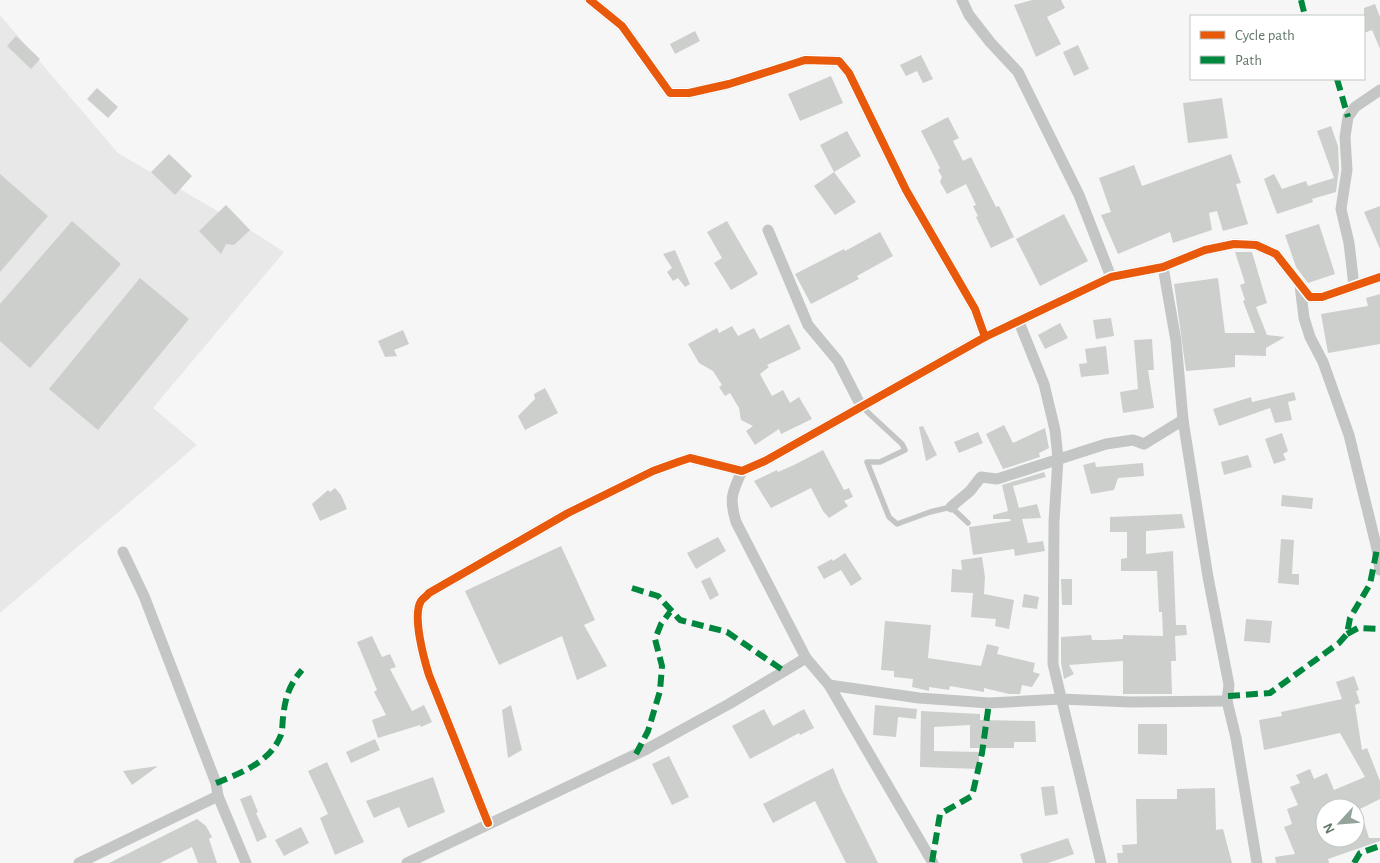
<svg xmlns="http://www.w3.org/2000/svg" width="1380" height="863" viewBox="0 0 1380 863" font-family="'Alegreya Sans',sans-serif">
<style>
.built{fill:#e7e8e7}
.building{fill:#cdcfcd;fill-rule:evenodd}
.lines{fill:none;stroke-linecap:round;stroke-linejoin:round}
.lane{stroke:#c4c6c5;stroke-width:5.5}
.street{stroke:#c4c6c5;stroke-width:11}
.quiet{stroke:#00873e;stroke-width:6;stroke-dasharray:12 6;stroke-linecap:butt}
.cycleway-casing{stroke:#fff;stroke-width:11}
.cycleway{stroke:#e8590c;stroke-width:8}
</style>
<rect width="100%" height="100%" fill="#f6f6f6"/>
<path class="built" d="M0,15L118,153L250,230L284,252L153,408L197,445L0,613Z"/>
<g class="building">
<path d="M1032,0H1061L1065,8L1047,17L1061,44L1036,57L1014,5Z"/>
<path d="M1375,4L1380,17V49L1372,30L1364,33V8Z"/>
<path d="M695,31L700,41L675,54L670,44Z"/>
<path d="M16,36L40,59L31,69L7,46Z"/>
<path d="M1078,45L1089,69L1074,76L1063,52Z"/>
<path d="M921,55L933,79L923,83L917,71L906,76L900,65Z"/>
<path d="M831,76L843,103L800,121L788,94Z"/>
<path d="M97,88L118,107L108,118L87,99Z"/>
<path d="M1222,98L1228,138L1188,143L1183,103Z"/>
<path d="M948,117L959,138L953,141L963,161L971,157L996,207L999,206L1014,237L991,248L976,217L978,216L973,206L976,205L966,184L947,194L940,182L942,177L938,170L940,168L921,131Z"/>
<path d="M1331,126L1338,146L1339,170L1336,192L1312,199L1313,202L1277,214L1264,179L1274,174L1282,189L1306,181L1308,186L1334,178L1317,131Z"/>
<path d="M847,131L861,156L834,172L820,145Z"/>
<path d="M169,154L192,176L175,195L151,172Z"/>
<path d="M1231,154L1241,183L1236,184L1248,224L1223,231L1217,211L1209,213L1212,230L1173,243L1170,232L1118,254L1101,215L1111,212L1099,178L1134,165L1142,186Z"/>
<path d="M834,172L856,202L835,215L814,186Z"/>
<path d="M0,174L48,216L0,272Z"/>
<path d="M226,205L250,230L234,245L226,244L221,254L199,231Z"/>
<path d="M1380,206V249L1364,212Z"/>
<path d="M1064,214L1088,261L1040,286L1016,239Z"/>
<path d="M72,221L121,264L30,368L0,341V304Z"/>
<path d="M727,221L758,274L731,290L714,263L722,258L707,232Z"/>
<path d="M1319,224L1335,274L1308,283L1296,267L1285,235Z"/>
<path d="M880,232L893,256L857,276L859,279L811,304L795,274L844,249L845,251Z"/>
<path d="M675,250L690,284L685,287L678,278L673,281L667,272L672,268L663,254Z"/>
<path d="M1235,252H1252L1267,303L1256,307L1267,335L1285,337L1266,348V356L1235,355V367L1186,371L1174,284L1218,278L1225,333H1255L1243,301L1245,300L1240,285L1245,283Z"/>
<path d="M140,278L189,319L98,430L49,389Z"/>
<path d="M1380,294V344L1328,353L1321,314L1368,306L1366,298Z"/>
<path d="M1111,318L1114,336L1096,339L1093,320Z"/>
<path d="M1060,323L1068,338L1045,349L1038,335Z"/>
<path d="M789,324L801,349L767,365L769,367L760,374L772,396L783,390L790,403L799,397L812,419L781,434L779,429L755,445L746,431L753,426L741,420L739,408L730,393L725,396L719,387L722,385L713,371L699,363L688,344L717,328L719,333L732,326L738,336L754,328L760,339Z"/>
<path d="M403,330L409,344L394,350L397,356L385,357L378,341Z"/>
<path d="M1152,339L1154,370H1148L1154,408L1123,413L1120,392L1138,389L1134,340Z"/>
<path d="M1106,346L1109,374L1081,377L1079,364L1087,363L1085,349Z"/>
<path d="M545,388L558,413L525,430L518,416L535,399L534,394Z"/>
<path d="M1294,392L1296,400L1288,402L1292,420L1275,423L1270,408L1219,426L1213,409L1251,397L1252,402Z"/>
<path d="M1004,425L1013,443L1045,428L1049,448L1039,453L1040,457L1003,469L986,434Z"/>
<path d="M923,426L937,455L926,461L919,427Z"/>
<path d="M978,432L983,443L959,453L954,442Z"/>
<path d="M1282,433L1288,451L1283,454L1286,460L1274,464L1265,439Z"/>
<path d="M823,450L844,490L849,488L853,497L844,501L848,506L829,518L823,511L811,488L771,508L754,481L777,470L778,472L794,465Z"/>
<path d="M1248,455L1252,467L1224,475L1221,462Z"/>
<path d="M1095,462L1096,467L1143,463L1144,476L1118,478L1114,490L1091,494L1083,465Z"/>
<path d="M1044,472L1046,477L1013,486L1019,508L1037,504L1041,518L1022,519L1028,543L1043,541L1045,551L1015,556L1014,549L973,555L969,527L1011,521L1010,519H993V515L1008,511L1002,485Z"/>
<path d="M335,488L341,495L347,509L320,521L312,504L328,490L330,492Z"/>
<path d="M1282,495L1313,498L1312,509L1281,506Z"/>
<path d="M1182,514L1185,528L1146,531V554L1173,551L1176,625H1186L1187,635L1175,636L1176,661H1171L1172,694H1123V661L1069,665L1074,674L1064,679L1061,663V637L1091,635L1092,640H1105L1123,639V635L1163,636L1162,612H1159L1157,571H1121V559L1127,558V532H1110V517Z"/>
<path d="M718,537L726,551L696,569L687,553Z"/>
<path d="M1281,539L1294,540L1292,574H1299V585L1278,583Z"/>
<path d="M561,546L595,620L584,625L607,666L577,680L562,636L499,665L465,591Z"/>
<path d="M845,553L862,579L851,586L841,570L824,579L817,567L832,559L833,561Z"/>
<path d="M982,557L985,577L984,594L1014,600L1009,629L995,626L996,619L971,617L973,593L951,592L952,569L962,570L961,560Z"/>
<path d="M710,577L719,595L710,600L701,581Z"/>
<path d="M1061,579H1072V605H1062Z"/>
<path d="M1024,594L1039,597L1037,609L1022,607Z"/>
<path d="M1246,619L1272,621L1270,643L1244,641Z"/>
<path d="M885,621L931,625L928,658L981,666L987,644L999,647L997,654L1035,663L1033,672L1040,674L1032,687L1022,685L1020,694H1009L984,688V692L950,686L949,690L929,687V691L912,687L913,679L894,677V671L881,670Z"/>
<path d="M372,636L382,657L390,654L396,667L390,669L412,711L424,705L432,722L421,727L420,725L378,738L372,720L386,715L374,692L377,690L357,642Z"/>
<path d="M1354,676L1359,690L1356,691L1360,703L1355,705L1362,750L1367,748L1380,781V799L1360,809L1369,838H1380V841L1328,859L1329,863H1276L1275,857L1295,854L1284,827L1292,824L1287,809L1298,805L1290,787L1300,783L1296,775L1310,769L1314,779L1327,773L1334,790L1365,777L1340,733L1264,750L1259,720L1282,716L1281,712L1342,699L1336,682ZM1325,808H1355V838H1325Z"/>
<path d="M511,705L522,750L508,758L502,710Z"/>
<path d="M875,705L917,709L916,719L898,717L896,737L873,735Z"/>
<path d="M764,709L773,726L804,709L814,728L800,735L799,733L750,759L732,726Z"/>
<path d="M921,711L980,714V720L1035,721L1036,742H1014V748H970V725L934,727V751L979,752V769L920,767Z"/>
<path d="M1138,724H1167V755L1138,754Z"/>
<path d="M375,739L380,750L351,763L346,752Z"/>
<path d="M669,756L689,797L672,805L652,764Z"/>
<path d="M327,762L364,842L335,855L320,818L328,814L308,771Z"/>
<path d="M158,766L132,785L123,771Z"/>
<path d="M833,768L841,788L878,863H846L815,801L773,823L763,804Z"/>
<path d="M433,777L445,812L408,828L399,807L374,818L366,801Z"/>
<path d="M1054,786L1058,814L1045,816L1041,787Z"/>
<path d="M1215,788L1216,830L1223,829L1232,863H1118L1117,853H1123L1122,845L1137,844L1136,799H1177V789Z"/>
<path d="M251,795L258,812L256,813L267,837L257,842L240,799Z"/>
<path d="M197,819L206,826L212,837L209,839L217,863H198L192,847L160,863H109Z"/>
<path d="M301,827L309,843L284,856L275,840Z"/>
<path d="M1068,838L1074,854L1048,863H1023L1020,854Z"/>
</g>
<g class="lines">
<path class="lane" d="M861,406L902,444L905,450L880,462H867L889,517L897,524L930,512L951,507L968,523"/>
<g class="street">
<path d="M590,0L622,26L670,93H689L729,84L805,60L839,61L849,73L906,190L975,309L985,337"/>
<path d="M962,0L969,15L990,42L1018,72L1079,195L1111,277"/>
<path d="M768,230L808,325L838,361L861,406"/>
<path d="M1163,267L1176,341L1183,420L1208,577L1229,685L1227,701L1236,738L1257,863"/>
<path d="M1300,285L1304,318L1310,337L1323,362L1349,435L1377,549L1380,570"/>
<path d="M1354,286L1349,243L1341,209L1347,170L1345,137L1348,117L1355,107L1380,90"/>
<path d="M1019,322L1044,384L1055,430L1058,458L1054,522L1053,664L1101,863"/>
<path d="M742,471C732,492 729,499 736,522L806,658L829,685L933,863"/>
<path d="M951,507L970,491L981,477L997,479L1106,444L1133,440L1144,444L1183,420"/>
<path d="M123,552L144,596L216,783L218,796L246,863"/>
<path d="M829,685L919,698L989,703L1061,699L1130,702L1227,701"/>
<path d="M488,823L429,675C424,659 412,616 421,601C422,599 427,596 429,593L568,513L653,471L678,462L690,458L742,471L765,461L985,337L1111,277L1163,267L1205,250L1234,244L1256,245L1276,254L1310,297H1322L1380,277"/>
<path d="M79,863L218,796"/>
<path d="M407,863L647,749L729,704L806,658"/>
</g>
<g class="quiet">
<path d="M1301,0L1305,16"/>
<path d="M1337,79L1348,117"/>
<path d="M632,588L658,596L680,620L727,632L784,671"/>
<path d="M1347,634L1358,628L1380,629"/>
<path d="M1228,696L1270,693L1339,643L1347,634L1350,618L1370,584L1377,549"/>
<path d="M636,754L648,731L660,691L662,666L655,639L661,624L670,612"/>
<path d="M216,783C239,774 270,762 280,737C283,732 282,724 283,718C285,698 289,685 302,670"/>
<path d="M932,862L940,814L972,796L982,753L989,703"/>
<path d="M1354,863L1360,853L1380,846"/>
</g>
<g class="cycleway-casing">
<g id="cycleway">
<path d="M590,0L622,26L670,93H689L729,84L805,60L839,61L849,73L906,190L975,309L985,337"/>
<path d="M488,823L429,675C424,659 412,616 421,601C422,599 427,596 429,593L568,513L653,471L678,462L690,458L742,471L765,461L985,337L1111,277L1163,267L1205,250L1234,244L1256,245L1276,254L1310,297H1322L1380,277"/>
</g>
</g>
<use href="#cycleway" class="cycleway"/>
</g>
<rect x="1190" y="15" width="175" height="65" fill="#ffffff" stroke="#bfc9c3"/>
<rect x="1200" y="31" width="25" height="8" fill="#e8590c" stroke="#bfc9c3"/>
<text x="1235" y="40" font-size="15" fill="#607869">Cycle path</text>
<rect x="1200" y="56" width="25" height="8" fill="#00873e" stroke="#bfc9c3"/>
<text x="1235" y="65" font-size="15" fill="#607869">Path</text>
<g transform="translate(1340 823) rotate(244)"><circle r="24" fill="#ffffff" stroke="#bfc9c3"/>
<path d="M0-4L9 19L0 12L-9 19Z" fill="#94a49a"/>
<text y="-8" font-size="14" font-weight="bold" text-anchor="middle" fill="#607869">N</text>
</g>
</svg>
